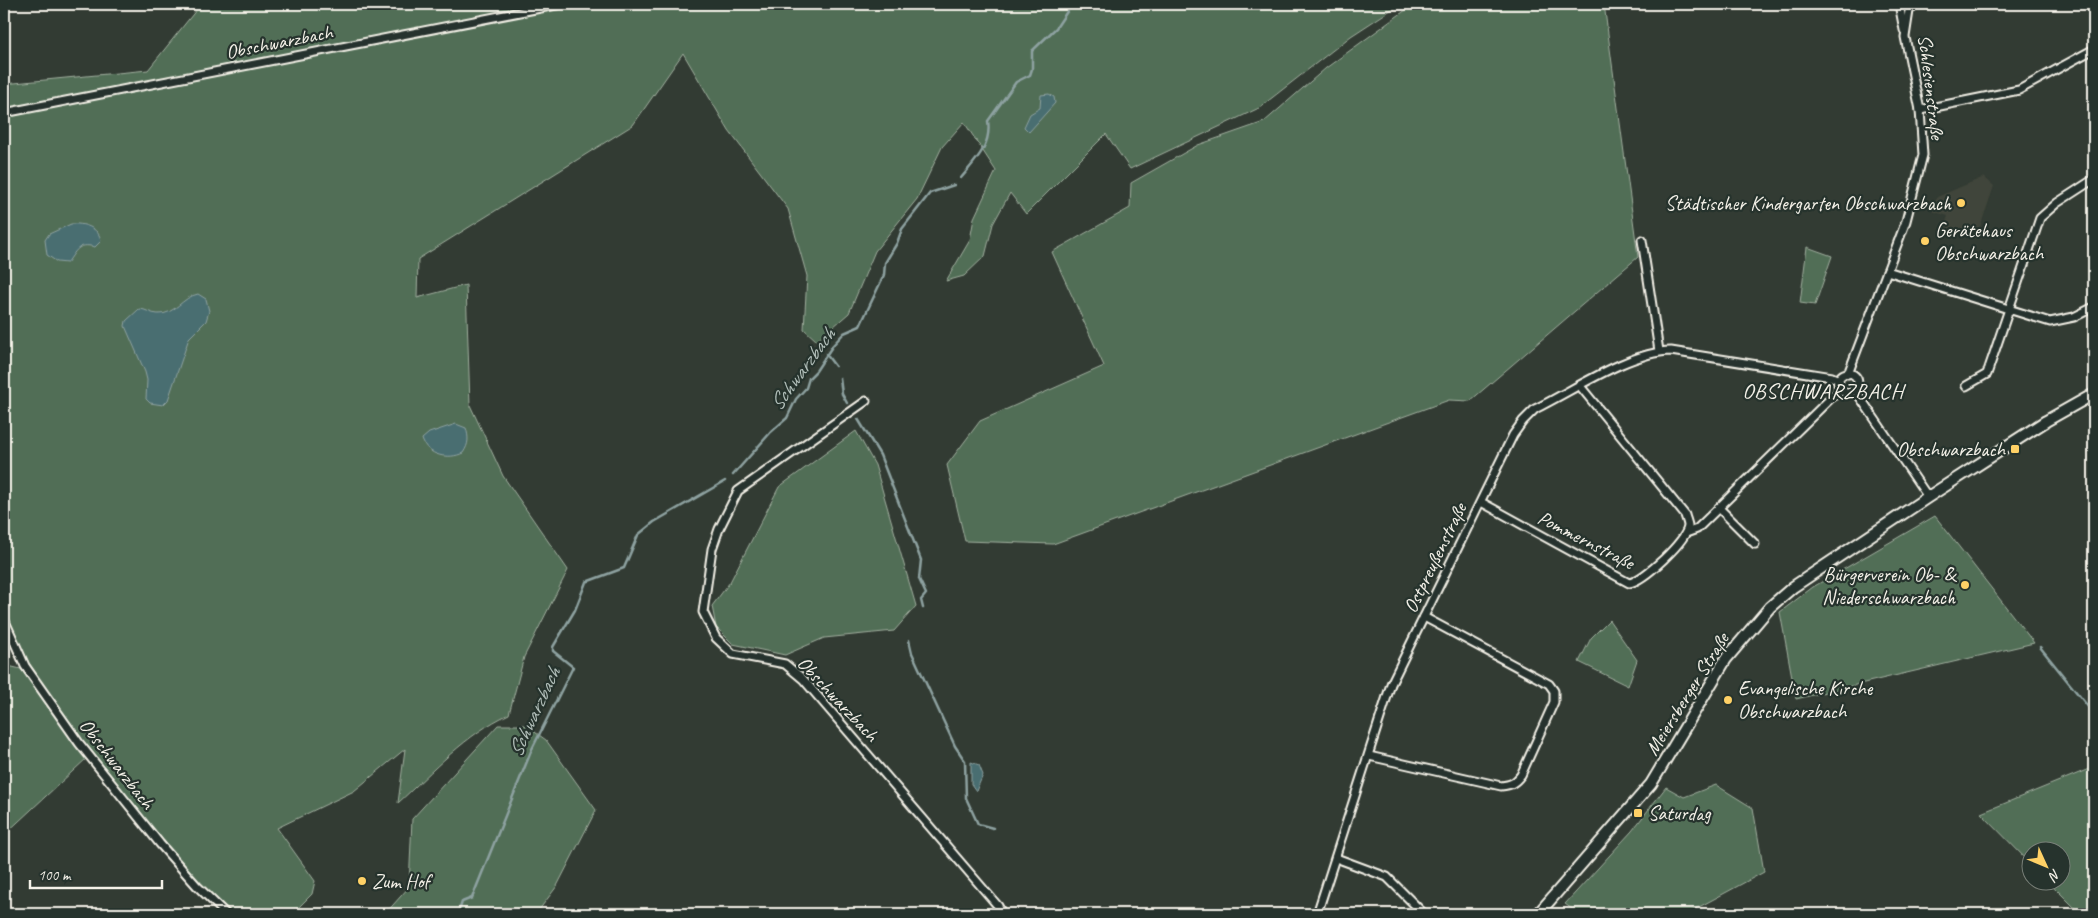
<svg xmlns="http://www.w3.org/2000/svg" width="2098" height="918" viewBox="0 0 2098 918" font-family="Caveat,sans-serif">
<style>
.built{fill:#40453a}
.green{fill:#516e57;stroke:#a2b0a0}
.water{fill:#4a6e71;stroke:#8ea2a1}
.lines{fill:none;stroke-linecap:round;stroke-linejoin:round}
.stream{stroke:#8ea2a1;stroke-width:2.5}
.minor-casing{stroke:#f4f1e8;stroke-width:11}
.secondary-casing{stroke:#f4f1e8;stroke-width:14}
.minor{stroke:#26332d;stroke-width:7}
.secondary{stroke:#26332d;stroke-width:10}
.poi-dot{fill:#ffd166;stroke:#26332d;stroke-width:2}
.labels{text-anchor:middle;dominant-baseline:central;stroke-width:4.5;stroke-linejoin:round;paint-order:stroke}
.street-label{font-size:20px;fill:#f4f1e8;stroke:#26332d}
.poi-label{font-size:20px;fill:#f4f1e8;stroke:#26332d;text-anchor:start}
.water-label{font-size:21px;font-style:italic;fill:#b0bdb8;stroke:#26332d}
.quarter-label{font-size:22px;letter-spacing:1px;fill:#f4f1e8;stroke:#26332d}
</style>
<rect width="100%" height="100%" fill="#323b33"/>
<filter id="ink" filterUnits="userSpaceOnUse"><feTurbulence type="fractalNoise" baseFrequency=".02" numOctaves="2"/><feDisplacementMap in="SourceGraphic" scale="10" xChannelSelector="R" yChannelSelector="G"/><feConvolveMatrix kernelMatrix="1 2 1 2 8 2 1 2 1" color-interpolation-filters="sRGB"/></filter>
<g filter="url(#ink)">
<path class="built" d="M1984,177L1994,186L1976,239L1944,229L1948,216L1932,211L1937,197Z"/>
<g class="green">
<path d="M201,4H1400L1351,36L1259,108L1130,169L1106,134L1026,214L1010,193L993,224L985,256L964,276L946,281L970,240L974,218L996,171L964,122L942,147L917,199L875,251L849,313L817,341L804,329L807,276L788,209L729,131L683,53L633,125L418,259L417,298L466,285L470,405L503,476L568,570L524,657L509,714C466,734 433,771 398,803L405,749L354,791L277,828L315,881L312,894L292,914H234L198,882L81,742L29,663L4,610V84L148,70Z"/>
<path d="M1414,4H1604L1638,257L1470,401L1449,400L1053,544L965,541L947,465L980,421L1104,366L1052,252L1130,208L1131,183L1198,145L1264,122L1326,68Z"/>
<path d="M1807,247L1832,256L1815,305L1800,303Z"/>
<path d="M856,431L875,465L916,606L894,631L824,638L785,655L733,644L716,627L712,606L730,582L779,487Z"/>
<path d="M1935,516L2034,643L1796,699L1780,612L1813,587Z"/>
<path d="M1609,620L1637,660L1628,686L1579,662L1591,638Z"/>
<path d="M4,656L8,666L21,669L87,758L4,835Z"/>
<path d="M498,725H525L546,740L596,810L557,886L536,914H385L409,887L412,819Z"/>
<path d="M2094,767V914H2081L2048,881L2060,880V850H2030V863L1981,813Z"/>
<path d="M1716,785L1753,808L1764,872L1686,914H1579L1565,904L1632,831L1666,787L1684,797Z"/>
</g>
<g class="water">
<path d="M1049,94L1054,97L1055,103L1029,132L1024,127L1030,114L1040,108L1041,95Z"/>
<path d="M71,224C83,223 99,227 101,241L95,247C77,242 76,252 67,263L57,262L47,255L45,240L49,234Z"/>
<path d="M198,294L206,299L209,311L206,321L189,338L168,400L163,405L150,403L146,399L147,380L145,372L125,326L126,321L139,309C146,309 151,314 158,314C175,315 182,297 198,294Z"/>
<path d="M456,424L466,428C469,438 469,444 463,453C449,460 427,456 422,439L429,433Z"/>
<path d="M971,762L979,765L983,775L976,791L971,784Z"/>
</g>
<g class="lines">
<g class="stream">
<path d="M961,178C975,161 992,145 988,121L1016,82L1030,75L1032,69V51L1056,28L1072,4"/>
<path d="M826,354L835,366"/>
<path d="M840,378L842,394L847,403"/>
<path d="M858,419L880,455L921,560L919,579L926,594L921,600L923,608"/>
<path d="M733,475L771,432L787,418L796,399L806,388L809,378L816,371L833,345L844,333L860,326L884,275L885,263L897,243L902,229L930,193L954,185"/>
<path d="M909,640L912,653L955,746L965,761L966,798L978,824L993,828"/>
<path d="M2040,647L2094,714"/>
<path d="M458,914L462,902L472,898L532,749L573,667L553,651V647L575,610L586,582L624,568L638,535L654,522L725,481"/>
</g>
<g class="minor-casing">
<g id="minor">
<path d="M1899,4L1904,30"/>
<path d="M1920,110L2019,90L2094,49"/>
<path d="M4,113L561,4"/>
<path d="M1642,240L1659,351"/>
<path d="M1887,271L2050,322L2074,317L2094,307"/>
<circle cx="1848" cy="383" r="10"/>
<path d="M1848,374L1906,221L1923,155L1920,110L1905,37L1909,11L1915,4"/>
<path d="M1966,386L1987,374L2040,218L2057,203L2094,179"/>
<path d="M1855,390L1928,497"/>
<path d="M866,401L738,491L719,529L712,549L703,612L716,638L733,654L785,664L803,679L998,906L1002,914"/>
<path d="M1481,502L1629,583C1643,581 1687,541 1688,526C1688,523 1686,519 1685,515L1580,386"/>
<path d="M1719,508L1755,544"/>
<path d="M1686,533L1697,529L1833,396L1841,391"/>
<path d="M4,619L25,666L79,743L160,844L197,886L226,914"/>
<path d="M1369,756L1501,786C1511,785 1515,783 1521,775L1554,702V691L1549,684L1424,617"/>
<path d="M1336,858L1387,877L1424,914"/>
<path d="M1317,914L1391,684L1513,435L1523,421L1535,409C1574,390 1629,352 1671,351L1832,377L1839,380"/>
</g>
</g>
<g class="secondary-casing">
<path id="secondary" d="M1538,914L1651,784L1726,659L1770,607L1793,587L1928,497L2046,421L2094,394"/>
</g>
<use href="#minor" class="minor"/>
<use href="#secondary" class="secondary"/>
</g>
</g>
<g class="poi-dot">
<circle cx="1961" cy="203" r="5"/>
<circle cx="1925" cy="241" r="5"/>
<rect x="2010" y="444" width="10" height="10" rx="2.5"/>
<circle cx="1965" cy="585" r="5"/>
<circle cx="1728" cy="700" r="5"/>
<rect x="1633" y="808" width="10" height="10" rx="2.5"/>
<circle cx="362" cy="881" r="5"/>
</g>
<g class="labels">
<g class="street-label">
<text transform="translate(279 42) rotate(-11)">Obschwarzbach</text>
<text transform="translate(1931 87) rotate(83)">Schlesienstraße</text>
<text transform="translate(1586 540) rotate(27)">Pommernstraße</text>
<text transform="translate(1435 558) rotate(-64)">Ostpreußenstraße</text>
<text transform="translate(1687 694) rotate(-58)">Meiersberger Straße</text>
<text transform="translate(838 699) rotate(47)">Obschwarzbach</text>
<text transform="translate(117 764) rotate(52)">Obschwarzbach</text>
</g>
<g class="poi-label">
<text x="1951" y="203" text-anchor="end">Städtischer Kindergarten Obschwarzbach</text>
<text x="1935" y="230">Gerätehaus<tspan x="1935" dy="23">Obschwarzbach</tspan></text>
<text x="2005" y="449" text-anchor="end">Obschwarzbach</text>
<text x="1955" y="574" text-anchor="end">Bürgerverein Ob- &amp;<tspan x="1955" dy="23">Niederschwarzbach</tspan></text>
<text x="1738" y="688">Evangelische Kirche<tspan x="1738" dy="23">Obschwarzbach</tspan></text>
<text x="1648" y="813">Saturdag</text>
<text x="372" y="881">Zum Hof</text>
</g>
<g class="water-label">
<text transform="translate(802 369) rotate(-54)">Schwarzbach</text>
<text transform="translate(534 712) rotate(-65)">Schwarzbach</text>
</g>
<g class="quarter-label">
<text x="1823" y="391">OBSCHWARZBACH</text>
</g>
</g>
<rect width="2098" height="918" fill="none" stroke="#26332d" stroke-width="20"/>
<rect x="10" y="10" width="2078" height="898" fill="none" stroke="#f4f1e8" stroke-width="2" filter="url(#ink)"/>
<g transform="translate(2046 866) rotate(134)"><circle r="24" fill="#26332d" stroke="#787f78"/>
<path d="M0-4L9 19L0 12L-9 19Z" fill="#ffd166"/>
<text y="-8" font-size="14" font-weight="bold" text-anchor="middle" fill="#f4f1e8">N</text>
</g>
<path d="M30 880v8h132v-8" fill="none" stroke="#f4f1e8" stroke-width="2.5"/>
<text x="38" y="880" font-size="15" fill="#f4f1e8" stroke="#26332d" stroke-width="4" paint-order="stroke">100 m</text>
</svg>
